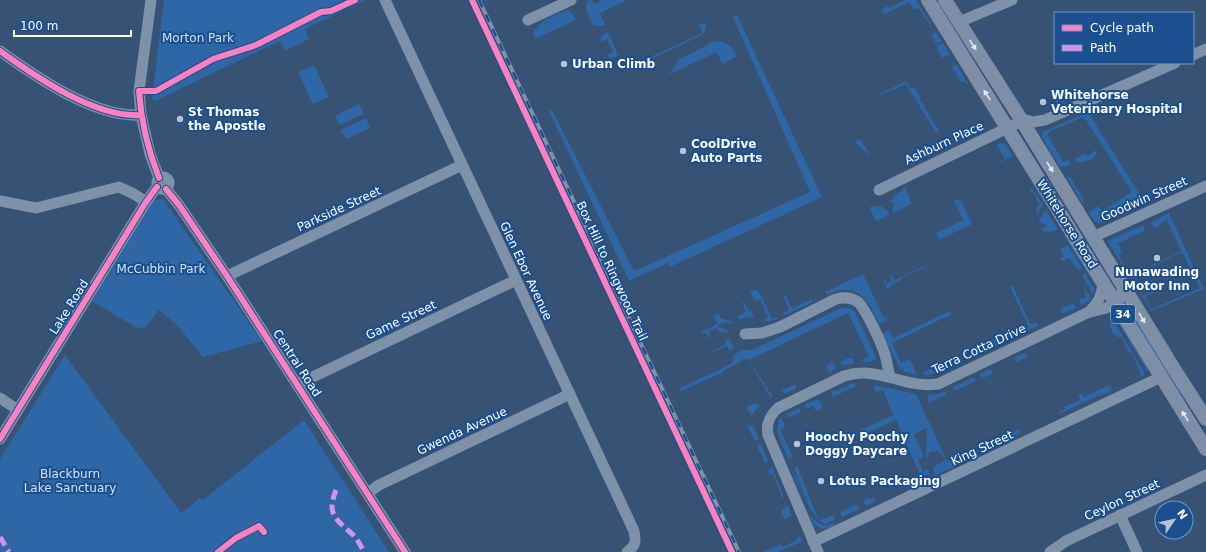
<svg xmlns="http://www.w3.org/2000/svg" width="1206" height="552" viewBox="0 0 1206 552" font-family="'DejaVu Sans',sans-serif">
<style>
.green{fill:#2f66a5}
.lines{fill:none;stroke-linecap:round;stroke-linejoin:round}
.minor{stroke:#7d92a8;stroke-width:11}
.major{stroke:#7d8ea7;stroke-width:14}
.rail-casing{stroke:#7e92a7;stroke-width:4}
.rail{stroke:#1b4f8f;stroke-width:2.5;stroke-dasharray:8;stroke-linecap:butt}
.quiet{stroke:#d193ec;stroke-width:5;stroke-dasharray:10 5;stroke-linecap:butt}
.cycleway-casing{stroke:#1b4f8f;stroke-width:8}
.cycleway{stroke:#ff80c0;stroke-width:6}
.oneway{fill:#e5e8ed}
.poi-dot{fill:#b9c2ce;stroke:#1b4f8f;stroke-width:1.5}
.labels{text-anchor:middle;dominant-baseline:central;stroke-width:4;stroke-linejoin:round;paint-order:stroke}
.shield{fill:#1b4f8f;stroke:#bbcadd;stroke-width:1}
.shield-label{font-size:11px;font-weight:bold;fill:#fff}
.park-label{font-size:12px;fill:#cfe3fa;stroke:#1b4f8f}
.poi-label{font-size:12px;font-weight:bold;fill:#fff;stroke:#1b4f8f;text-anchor:start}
.street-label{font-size:12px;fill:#fff;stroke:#1b4f8f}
</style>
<rect width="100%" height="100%" fill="#365274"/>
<g class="green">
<path d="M164,0H366L305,29L309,39L285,51L280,41L155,101L152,99Z"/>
<path d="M589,0H592L594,4L601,0H627L600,13L605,25L599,26L593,25C590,17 581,6 589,0Z"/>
<path d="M906,0H916L931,24H929L919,8L914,10L910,2L884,14L882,9L888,6L889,8Z"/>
<path d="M567,10L573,14L576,20L535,39L533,33C539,21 555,14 567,10Z"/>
<path d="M737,15L822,197L670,267L668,263L629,281L549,111L552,110L634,271L810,192L733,17Z"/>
<path d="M705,22C707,28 705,32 700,36L630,69L629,67L702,33L699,25Z"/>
<path d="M608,32L618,55L612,58L608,57L607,55L613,52L607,39L601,42C599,36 604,34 608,32Z"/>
<path d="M936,32L942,41L936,44L931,34Z"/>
<path d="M718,41C729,43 733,47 737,56L722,64L717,52L668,75L672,71L678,60L713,42Z"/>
<path d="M943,43L950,54L942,58L936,46Z"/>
<path d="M956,64L968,84L967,85L964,81L961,82L952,67Z"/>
<path d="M314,65L329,97L313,104L298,72Z"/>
<path d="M906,81L911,89L914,87L921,97L919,98L939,131L936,133L906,84L881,95L880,94Z"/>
<path d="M1053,89L1059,103L1065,101V102L1038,113L1057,105L1050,90Z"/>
<path d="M359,104L364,114L339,125L335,116Z"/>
<path d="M1088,112L1145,203L1100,223L1095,222L1089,213L1098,206L1102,211L1132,192L1086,120L1083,118H1081L1051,131L1047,134L1063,162L1068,160L1070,161L1071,164L1067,166L1060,167L1042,137L1043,132Z"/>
<path d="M366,118L370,128L346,139L341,130Z"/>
<path d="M860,139L871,156L854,142Z"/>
<path d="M1001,143L1005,144L1013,156L999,163L998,162L1005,159L997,145Z"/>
<path d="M1096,150L1097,153C1095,159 1086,162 1079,163L1076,161V156L1077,158L1085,153L1087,156Z"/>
<path d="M1066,176L1070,177L1083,198L1084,200L1083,204Z"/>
<path d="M905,187L912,204L893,213L892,210L895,204L889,202Z"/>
<path d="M1032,188L1043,205L1037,213L1036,209L1039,204L1033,192L1031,193L1030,189Z"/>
<path d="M163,199L262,341L203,357L178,326L159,310L146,327L137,328L92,301L154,200Z"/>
<path d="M958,199L959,201H961L972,224L939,240L936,233L963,220L954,201Z"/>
<path d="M871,206L878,207L882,206L884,209L887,210L889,215L876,221L870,209Z"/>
<path d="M1046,210L1058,230L1048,232L1041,230L1042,227L1045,228L1046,225L1039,222V220Z"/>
<path d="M1169,213L1204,289L1152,311L1107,241L1143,225L1145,231L1128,238V239L1118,243L1122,252L1118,255L1143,295L1154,291L1155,292L1145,296L1152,309L1200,288L1182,252L1143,271V270L1181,251L1167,220L1159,224V226L1154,228L1151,222Z"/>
<path d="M1064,236L1068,238L1098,285L1099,291Z"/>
<path d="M1068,245L1082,268L1078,270L1069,258L1062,261L1060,258L1064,257L1060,249Z"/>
<path d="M925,266L926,267L901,278V280L891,285L888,291L884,282L885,278L887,284L892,281L890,276L892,275L895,280Z"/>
<path d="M1085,273L1095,290L1093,294L1082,276Z"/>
<path d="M863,274L884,318L889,316L886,321L879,324C868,300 857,280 827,295L825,292Z"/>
<path d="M1013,286L1030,324L1037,322L1038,326L1024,332L1023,330L1029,327L1010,287Z"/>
<path d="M1083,286L1091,297L1089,301L1081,305L1079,300L1086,297Z"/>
<path d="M757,289L759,294L760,293L772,319L777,317L778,319L767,322L764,320L768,317L760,299L755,301L750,292Z"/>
<path d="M785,295L792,308L812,299L813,302L785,315L784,312L789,310L783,296Z"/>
<path d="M1124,300L1176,382L1190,411L1122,304Z"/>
<path d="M744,302L748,311L751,310L754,319L749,317L739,319L738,316L746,312L742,303Z"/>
<path d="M1073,303L1076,308L1062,314L1060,309Z"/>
<path d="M843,307L849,308L855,312L876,357L875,362L873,360L871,362H863V360L869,357L848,313L749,360L773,397L771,398L747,358L723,371L722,373L681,391L680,388L733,363V356L741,350H752Z"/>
<path d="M950,311L952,314L892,343L901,363L910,359L917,375L905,372L900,369L882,333L889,330L893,338Z"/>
<path d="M719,314L720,318L733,322L732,324L725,322L717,326L729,331V333L724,332L720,333L717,328L709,331L711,337L709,338L706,333L702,334L701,332L717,324L714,316Z"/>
<path d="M1113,314L1117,318L1147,365L1148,372Z"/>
<path d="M1113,320L1144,372V375L1142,377L1131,352L1129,353L1121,336L1118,338L1117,335H1114L1109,324Z"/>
<path d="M994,339L999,344L986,351L983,345L984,343Z"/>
<path d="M725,340H729L734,347L730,351L727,346L711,353L710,352L726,344Z"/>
<path d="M1025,353L1028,357L1017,362L1014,357Z"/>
<path d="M65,355L181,513L200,498L203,500L304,420L389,552H0V459Z"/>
<path d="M853,358L854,363L842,366L840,362L846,359Z"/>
<path d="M833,362L836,369L829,373L826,366Z"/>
<path d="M931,368L933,372L939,369L940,372L934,374L924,375L923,373Z"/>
<path d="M991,369L993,373L988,376L997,397L987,376L982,378L979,374Z"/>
<path d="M974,377L976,381L954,391L953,387Z"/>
<path d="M854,383L856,386L833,397L831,392Z"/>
<path d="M795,384L797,388L784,394L782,390Z"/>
<path d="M874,385L916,394L947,461L951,460L954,467L934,476V467L938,464H941L945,459L938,451L929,452V455L926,458L927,428L914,434L924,456L918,460L923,472L927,469L930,475H926L921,477L896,420L860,436L858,431L893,415L883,390L876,392L873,387Z"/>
<path d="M1110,385L1112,390L1059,414L1058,412L1065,409L1064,407L1080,400L1078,395L1081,393L1084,397Z"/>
<path d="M945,391L947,394L929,403L927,395L937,394Z"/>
<path d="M818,399L823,408L816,411L813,406L806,409L804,405Z"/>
<path d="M756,403L760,406L754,412L752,416L747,409L748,406Z"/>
<path d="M799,408L801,412L788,418L786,414Z"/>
<path d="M781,417L785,427L780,430L793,457L789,459C783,445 772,431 781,417Z"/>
<path d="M753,425L759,439L755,441L747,426Z"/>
<path d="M1019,429L1021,433L988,448L982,454L978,447L1013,431L1014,432Z"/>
<path d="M761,444L768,461L765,463L757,446Z"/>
<path d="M797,466L818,519L821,520L833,515L835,520L825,524C809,519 800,482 794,468Z"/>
<path d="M772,468L784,497L782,498L773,474L770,475L768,470Z"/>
<path d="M791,469C803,484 802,518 824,526L835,523V526C826,530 820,530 813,523Z"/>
<path d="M862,487L869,499L874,497L876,501L866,506L863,501L868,498Z"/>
<path d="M857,504L859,509L842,517L840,512Z"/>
<path d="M788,505L792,516L784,519L781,511Z"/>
<path d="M800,536L802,540L801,542L778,552H763L781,544L782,547L795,541L797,538Z"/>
</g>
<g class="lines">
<g class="minor">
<path d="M151,0L139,91L141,115L150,154L159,178"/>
<path d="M385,0L634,531C636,541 636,546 627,552"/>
<path d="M528,20L571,0"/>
<path d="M959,22L1012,0"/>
<path d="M0,51C36,77 95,118 141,115"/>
<path d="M1193,55L1206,49"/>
<path d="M1019,118L1033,122L1045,120L1175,63"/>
<circle cx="163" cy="183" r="6"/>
<path d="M166,189L179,205L227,276L405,552"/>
<path d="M879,190L1022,121"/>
<path d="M0,201L36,208L119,187L134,194L146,202"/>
<path d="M1093,237L1206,186"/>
<path d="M227,276L462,165"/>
<path d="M1089,312C1099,302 1102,295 1103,282"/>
<path d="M745,334L762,333L780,327L836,299C844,297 851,297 858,302C865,308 881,342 884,352C887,360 888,369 890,377"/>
<path d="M298,384L516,280"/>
<path d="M0,398L18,410"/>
<path d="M0,439L146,202L157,187"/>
<path d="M368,493L379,485L570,394"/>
<path d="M1120,515L1137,552"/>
<path d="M813,542L1161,377"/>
<path d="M818,552L768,435C766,424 769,416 778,408L844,376C879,365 903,389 938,384L1089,312C1099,310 1113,308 1119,299C1122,295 1122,290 1123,286"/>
<path d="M1050,552L1066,541L1206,475"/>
</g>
<g class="major">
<path d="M928,0L1206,449"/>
<path d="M945,0L1022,121L1174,369L1206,419"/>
</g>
<g class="rail-casing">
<path id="rail" d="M479,0L739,552"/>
</g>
<use href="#rail" class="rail"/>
<g class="quiet">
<path d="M336,490C327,513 334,518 351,533C357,538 361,546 364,552"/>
<path d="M0,537L9,552"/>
</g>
<g class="cycleway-casing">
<g id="cycleway">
<path d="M472,0L732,552"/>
<path d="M0,51C36,77 95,118 141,115"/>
<path d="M159,178C148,150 141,122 139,91H156L213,59L256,45L321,12L331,11L355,0"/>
<path d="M166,189L179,205L227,276L405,552"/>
<path d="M0,439L146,202L157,187"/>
<path d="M218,552L236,538L259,526L264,532"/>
</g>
</g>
<use href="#cycleway" class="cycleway"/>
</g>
<defs><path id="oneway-solid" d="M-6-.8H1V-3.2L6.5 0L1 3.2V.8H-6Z"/></defs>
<g class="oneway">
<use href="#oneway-solid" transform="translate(973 45) rotate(58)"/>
<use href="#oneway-solid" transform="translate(987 95) rotate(-122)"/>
<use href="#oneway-solid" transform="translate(1050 167) rotate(58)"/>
<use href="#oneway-solid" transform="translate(1142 318) rotate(59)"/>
<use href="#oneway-solid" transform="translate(1185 416) rotate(-122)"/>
</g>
<g class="poi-dot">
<circle cx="564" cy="64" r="4"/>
<circle cx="1043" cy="102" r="4"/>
<circle cx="180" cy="119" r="4"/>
<circle cx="683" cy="151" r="4"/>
<circle cx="1157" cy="258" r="4"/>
<circle cx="797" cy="444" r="4"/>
<circle cx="821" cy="481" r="4"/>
</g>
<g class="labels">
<rect class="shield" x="1111" y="305" width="24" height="18" rx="3"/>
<g class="shield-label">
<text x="1123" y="314">34</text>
</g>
<g class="park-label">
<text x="198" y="38">Morton Park</text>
<text x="161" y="269">McCubbin Park</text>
<text x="70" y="474">Blackburn<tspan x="70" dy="14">Lake Sanctuary</tspan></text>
</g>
<g class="poi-label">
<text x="572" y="64">Urban Climb</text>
<text x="1051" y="95">Whitehorse<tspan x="1051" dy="14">Veterinary Hospital</tspan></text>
<text x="188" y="112">St Thomas<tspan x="188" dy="14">the Apostle</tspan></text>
<text x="691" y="144">CoolDrive<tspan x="691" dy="14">Auto Parts</tspan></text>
<text x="1157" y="272" text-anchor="middle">Nunawading<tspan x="1157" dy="14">Motor Inn</tspan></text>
<text x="805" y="437">Hoochy Poochy<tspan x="805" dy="14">Doggy Daycare</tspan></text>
<text x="829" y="481">Lotus Packaging</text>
</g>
<g class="street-label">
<text transform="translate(944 143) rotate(-25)">Ashburn Place</text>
<text transform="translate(1144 199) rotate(-24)">Goodwin Street</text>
<text transform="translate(339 209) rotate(-25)">Parkside Street</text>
<text transform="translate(1067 224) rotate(58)">Whitehorse Road</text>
<text transform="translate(526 271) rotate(65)">Glen Ebor Avenue</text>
<text transform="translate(612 271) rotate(65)">Box Hill to Ringwood Trail</text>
<text transform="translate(69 307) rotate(-58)">Lake Road</text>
<text transform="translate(401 320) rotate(-25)">Game Street</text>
<text transform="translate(979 349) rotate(-25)">Terra Cotta Drive</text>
<text transform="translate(297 363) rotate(57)">Central Road</text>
<text transform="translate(462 431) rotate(-25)">Gwenda Avenue</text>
<text transform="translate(982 448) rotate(-25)">King Street</text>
<text transform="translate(1122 500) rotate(-25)">Ceylon Street</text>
</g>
</g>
<rect x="1054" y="12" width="140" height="52" fill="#1b4f8f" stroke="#7695bc"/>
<rect x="1062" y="25" width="20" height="6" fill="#ff80c0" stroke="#7695bc"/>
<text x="1090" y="32" font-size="12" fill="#ffffff">Cycle path</text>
<rect x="1062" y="45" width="20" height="6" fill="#d193ec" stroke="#7695bc"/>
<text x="1090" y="52" font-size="12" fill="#ffffff">Path</text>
<g transform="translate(1174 520) rotate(56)"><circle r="19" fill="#1b4f8f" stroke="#7695bc"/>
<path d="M0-3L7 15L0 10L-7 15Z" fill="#b9c2ce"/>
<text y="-6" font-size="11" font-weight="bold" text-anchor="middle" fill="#ffffff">N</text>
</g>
<path d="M14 30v6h117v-6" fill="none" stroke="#ffffff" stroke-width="2"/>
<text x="20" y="30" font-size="12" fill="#ffffff" stroke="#1b4f8f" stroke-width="3" paint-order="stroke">100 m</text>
</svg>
